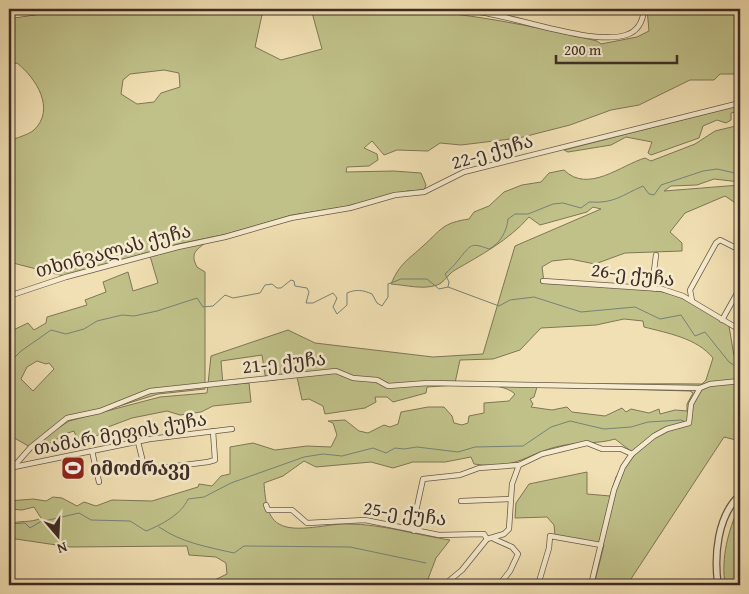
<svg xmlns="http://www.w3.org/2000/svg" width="749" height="594" viewBox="0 0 749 594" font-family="'Gentium Book Plus','Noto Serif Georgian',serif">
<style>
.green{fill:#c0c189;stroke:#7e7657;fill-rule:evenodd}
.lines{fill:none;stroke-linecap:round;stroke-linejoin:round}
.stream{stroke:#758378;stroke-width:1}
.minor-casing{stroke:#6a5948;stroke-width:6}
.tertiary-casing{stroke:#6a5948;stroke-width:8}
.minor{stroke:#f6ebce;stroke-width:4.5}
.tertiary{stroke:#f6ebce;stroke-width:5.5}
.labels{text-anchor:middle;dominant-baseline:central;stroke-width:5;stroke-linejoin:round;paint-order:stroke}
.street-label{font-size:19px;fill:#3d2c25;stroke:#f6ebce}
.poi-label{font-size:19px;font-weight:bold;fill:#3d2c25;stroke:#f6ebce;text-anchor:start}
</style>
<rect width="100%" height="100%" fill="#f1e0b3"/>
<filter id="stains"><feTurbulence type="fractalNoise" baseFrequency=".004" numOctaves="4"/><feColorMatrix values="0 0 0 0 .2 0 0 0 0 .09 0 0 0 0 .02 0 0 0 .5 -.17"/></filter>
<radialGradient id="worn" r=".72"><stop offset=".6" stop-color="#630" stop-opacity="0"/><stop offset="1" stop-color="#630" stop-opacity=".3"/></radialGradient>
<g class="green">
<path d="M65,9H277L262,15L255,47L281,60L322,49L311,9C341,9 372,7 402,9C468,13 533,26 597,41L601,44L637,37L649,31L647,9H740V74H720L714,80H690L639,105L611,110L570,125L519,138L461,145L440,143L428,151L397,150L384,155L372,141L364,148L377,154L378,160L369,166L347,167L346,172L394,171L421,173L426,185L424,190L407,191L344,207L292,215L227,234L178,244L64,276L9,262V141C16,138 28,135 34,130C56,109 36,78 17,63L9,65V18ZM164,70L179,73L180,87L161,93L154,102L137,104L121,94L123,80L130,74Z"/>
<path d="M740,105V111L731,113V120L726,123L717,120L703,126L699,138L651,155L648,153L652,142L626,137L611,145L568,152L564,150Z"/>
<path d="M740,125V182L714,179L697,185L671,186L664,191L740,185V206L725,196L685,213L670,232L682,243V251L625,253L595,264L570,259L552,261L542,267L544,282C586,284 652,282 690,302C703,309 716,318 729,326L734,356L740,359V411L735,419L740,422V441L724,437L627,585H594L604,545L555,535L554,525L547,517L515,518L516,503L529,484L587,472V494L610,496L616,477L632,452L615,439C599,444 582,442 565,445C526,452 519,471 474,464L471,457L445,462H413L393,468L371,462L316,467L304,461L283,476L264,483C265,496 266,517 279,524C296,534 329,523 348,524C382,524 416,535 450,540L436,558L428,579L435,585H204L227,574L226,563L216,557L189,555L187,546L70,547L9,538V525C19,519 29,524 41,518L34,507L22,510L9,509V501L33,499L46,501L53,497L62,498L77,506L84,502L96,506L112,500L152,501L198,487L199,484L212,486L221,476L230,474V447L253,443L275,450L307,446L331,447L337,435L333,423L328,421L345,420L359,431L368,433L384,425L390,427L398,424L401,412L428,407H444L452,416L454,423L462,425L468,423L469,416L484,413V403L509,401L515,394C500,379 448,386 427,387L426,393L393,402L387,397H375L376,402L365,408L325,414L323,406L309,399L302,400L297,377L266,381L262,355L221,361L223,385L249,383L251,402L213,406L201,412L180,415L167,411L132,418L108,427L106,433L78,441L74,431C65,433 61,437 52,442C46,445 41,444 34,450L33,448L9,475L32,448L9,435V332L28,323L34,330L46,323L47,317L87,305L85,300L106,292L103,282L128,272L133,291L158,283L150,256L208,241C198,249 189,252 197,267L205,272V389L158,394L90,415L68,419L57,429L69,421L160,397L207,393L211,356L288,330L315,343L433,357L483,354L515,246L601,209L593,207L587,212L540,225L529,217C509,240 481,255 455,270C448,274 444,283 437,285C423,290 406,285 391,284C400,263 408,260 423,246C442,229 442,223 469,219L474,212L489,206L504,192L522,185L541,182L549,173L564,170C588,194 621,165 645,158L651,161L695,144L715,131ZM624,319L643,321L644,327C667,333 697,338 713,358L706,380L702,384C619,383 537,386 455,383L460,360L493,359L520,350L541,328L596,325ZM37,361L46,364L49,363L54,369L33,391L21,379L27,367ZM537,387L690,391L693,393L687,404V411L675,410L660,414L659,409L649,413L631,409L626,412L622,408L605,416L572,412L567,407L552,410L531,407L533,404L530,399L534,397Z"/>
<path d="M739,506L740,585H725C721,557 728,532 739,506Z"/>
</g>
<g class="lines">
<g class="stream">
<path d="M448,287L499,306L510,300L534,297L581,312L635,307L660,319L681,315L695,336L705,332L729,362L740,369"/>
<path d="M9,363L21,351L51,330L66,334L84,329L97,321L122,315L134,316L157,311L197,298L203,307L213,306L225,295L233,298L260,293L265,285L272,284L277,288H281L291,280L294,281L295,286L307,288L309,292L306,303H313L333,293L337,298L333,307L337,314L347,305V293C356,289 363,290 372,294L377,303L382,306L388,297V284L401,279H427L439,289L448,287L449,282L445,274C450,269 455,265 459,259C471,245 470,242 489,249C500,244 507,231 508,219L515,214H528L553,204L563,203L581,208L589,202C614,204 622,195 643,186L649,194L654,195L661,185L703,171L717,169L735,173L740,171"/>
<path d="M9,367L11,381L9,385"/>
<path d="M9,524L25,523L30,528L40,522L79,513L91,520L130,521L146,531C161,525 182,514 188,499L204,497L231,483L304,457L323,454L342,456L373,448L386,453L395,448L404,449L417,447L458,452L475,447L523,446L551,427L570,421L604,429L631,427L648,422L681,420L686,422"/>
<path d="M159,527C182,543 208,547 234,553L244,546L350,547L426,563"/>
</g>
<g class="minor-casing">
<g id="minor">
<path d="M425,9C446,10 469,9 490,14C524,20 595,45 626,35C639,31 643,21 644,9"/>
<path d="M9,16L58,9"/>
<path d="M543,281L662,289L683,296L740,330"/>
<path d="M655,289L653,279L656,255"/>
<path d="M9,296L66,277L178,247L225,237L291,218L350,208L395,195L424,192L464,172L740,103"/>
<path d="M692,301L690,290L716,243L720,240L740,250"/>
<path d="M722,320L740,288"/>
<path d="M138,442L145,470L208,462L215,460L213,431"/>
<path d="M92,451L99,482"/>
<path d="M14,467L150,439L232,429"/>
<path d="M9,472L31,447L67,418L100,411L150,391L336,371L353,378L377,380L388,386L428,383L700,388"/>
<path d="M461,501L511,499"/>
<path d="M266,505L268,510H292L307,523L365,520L439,535L484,534L487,539"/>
<path d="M414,531L413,525L423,479L460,475L479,468L519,465"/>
<path d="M494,539L512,547L518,554L510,571L499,585"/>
<path d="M9,584L13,585"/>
<path d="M27,585L37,583L114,585"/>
<path d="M444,585L462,570L487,539L504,534L509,529L512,484L519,465L542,454L587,443L602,449H621L632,454"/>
<path d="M538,585L549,548L550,536L601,545"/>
<path d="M591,585L614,490L623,467L632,454L654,436L667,429L689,423L691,404L700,388L710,384L740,381"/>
</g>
</g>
<g class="tertiary-casing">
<path id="tertiary" d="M718,585C714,556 717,516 740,495"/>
</g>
<use href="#minor" class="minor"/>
<use href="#tertiary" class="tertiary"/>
</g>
<defs>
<g id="stadium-square" transform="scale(1.25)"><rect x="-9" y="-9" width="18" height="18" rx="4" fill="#8f2418" stroke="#f6ebce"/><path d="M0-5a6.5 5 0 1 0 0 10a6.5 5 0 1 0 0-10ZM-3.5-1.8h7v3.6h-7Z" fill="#fff"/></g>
</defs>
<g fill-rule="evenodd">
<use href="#stadium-square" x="73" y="468"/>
</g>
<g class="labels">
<g class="street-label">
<text transform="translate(492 151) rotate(-16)">22-ე ქუჩა</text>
<text transform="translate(113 250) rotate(-15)">თხინვალას ქუჩა</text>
<text transform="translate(633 274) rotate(7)">26-ე ქუჩა</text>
<text transform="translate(284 362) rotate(-6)">21-ე ქუჩა</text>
<text transform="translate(120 433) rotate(-10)">თამარ მეფის ქუჩა</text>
<text transform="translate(405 513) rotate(8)">25-ე ქუჩა</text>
</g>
<g class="poi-label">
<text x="90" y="468">იმოძრავე</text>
</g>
</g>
<rect width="749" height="594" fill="none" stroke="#f1e0b3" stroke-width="30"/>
<rect x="10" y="10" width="729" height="574" fill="none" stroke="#3d2c25" stroke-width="2.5"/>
<rect x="15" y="15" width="719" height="564" fill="none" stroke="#3d2c25"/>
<g transform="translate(58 536) rotate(161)" stroke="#f6ebce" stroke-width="4" paint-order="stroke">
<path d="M0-4L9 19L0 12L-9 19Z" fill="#3d2c25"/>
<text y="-8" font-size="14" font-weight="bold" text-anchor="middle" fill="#3d2c25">N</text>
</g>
<path d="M556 55v8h121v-8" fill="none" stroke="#3d2c25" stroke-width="2.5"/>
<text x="564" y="55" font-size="15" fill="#3d2c25" stroke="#f6ebce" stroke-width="4" paint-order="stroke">200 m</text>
<rect width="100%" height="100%" filter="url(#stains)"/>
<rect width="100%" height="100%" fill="url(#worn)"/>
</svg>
